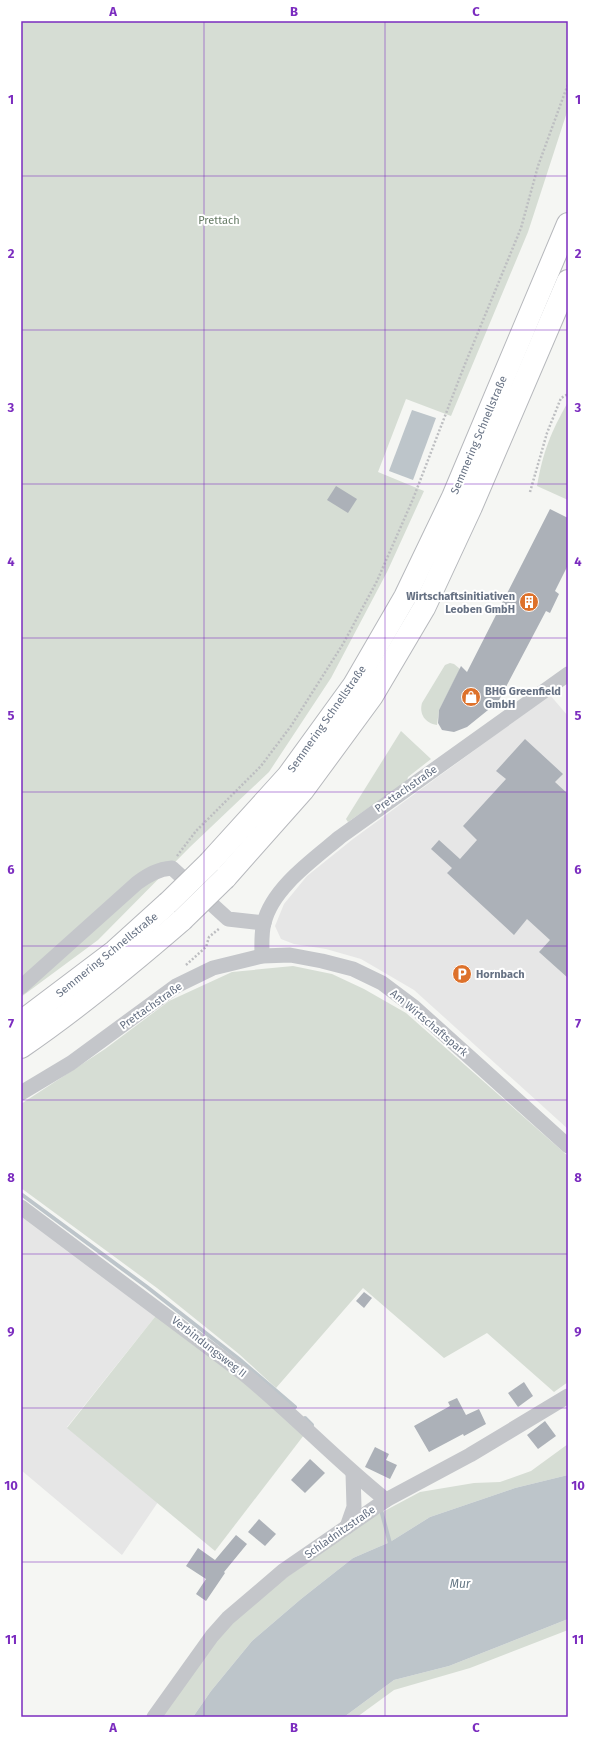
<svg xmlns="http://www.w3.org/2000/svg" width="589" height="1738" viewBox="0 0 589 1738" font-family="'Fira Sans',sans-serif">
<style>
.built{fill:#e6e6e6}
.green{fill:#d6ddd4}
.water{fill:#bdc5ca}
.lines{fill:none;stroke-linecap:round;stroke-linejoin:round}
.stream{stroke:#bdc5ca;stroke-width:4}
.building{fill:#acb1b8}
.highway-casing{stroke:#b6b8bc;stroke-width:24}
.path{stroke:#bdbec1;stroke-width:2.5;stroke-dasharray:2 2;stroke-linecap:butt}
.minor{stroke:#c4c6ca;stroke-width:15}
.highway{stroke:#fff;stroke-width:22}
.highway-bridge-casing{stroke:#b6b8bc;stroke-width:24;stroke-linecap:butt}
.highway-bridge{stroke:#fff;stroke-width:22}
.grid{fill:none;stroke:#7b2cbf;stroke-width:1;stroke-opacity:0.55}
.labels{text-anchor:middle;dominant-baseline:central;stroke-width:4;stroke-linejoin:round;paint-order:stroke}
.park-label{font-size:11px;fill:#657a64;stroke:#fff}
.street-label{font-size:11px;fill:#667183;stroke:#fff}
.poi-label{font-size:11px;font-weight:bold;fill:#667183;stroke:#fff;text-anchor:start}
.water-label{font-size:12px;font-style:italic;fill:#677986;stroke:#fff}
.neatline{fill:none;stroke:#7b2cbf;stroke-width:1.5}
.grid-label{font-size:13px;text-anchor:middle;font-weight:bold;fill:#7b2cbf}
</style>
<rect width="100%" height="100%" fill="#f5f6f3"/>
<g class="built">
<path d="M550,695L568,716V1129L414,990L361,959L326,949L294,944L281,939L275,926L284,904L307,876L353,839Z"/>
<path d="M21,1211L158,1313L67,1427L158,1502L122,1555L21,1470Z"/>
</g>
<g class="green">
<path d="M21,21H568V109L528,232L451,416L406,399L378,472L424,491L387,572L331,678L269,772L190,847L98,940L21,997Z"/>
<path d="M568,402V500L537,486C543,451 551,432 568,402Z"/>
<path d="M450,663L454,664L460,669L439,710L437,725C425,723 419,714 422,703L445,665Z"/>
<path d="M401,731L431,759L408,777L407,781L348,822L346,819Z"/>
<path d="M293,966L332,974L364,989L406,1013L568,1156V1382L554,1392L487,1333L444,1358L363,1288L276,1388L239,1354L157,1288L21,1188V1104L105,1049L169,1001L232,972Z"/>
<path d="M158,1313L199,1342L304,1435L215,1551L67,1428Z"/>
<path d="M568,1444V1475L515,1488L430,1517L390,1542L353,1558L301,1599L252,1641L211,1691L193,1717H162L219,1635L271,1589L321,1552L375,1516L420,1492L474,1483L500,1482L531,1471Z"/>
<path d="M568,1619V1630L470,1668L394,1690L357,1717H344L394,1680L449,1666Z"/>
</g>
<g class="water">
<path d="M412,410L436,418L413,480L389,471Z"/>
<path d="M568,1475V1619L449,1666L394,1680L344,1717H193L211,1691L252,1641L301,1599L353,1558L390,1542L430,1517L515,1488Z"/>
</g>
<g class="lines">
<g class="stream">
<path d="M21,1194L147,1287L239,1359L295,1407"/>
<path d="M305,1418L312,1425"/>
<path d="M381,1510L391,1547"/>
</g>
</g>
<g class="building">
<path d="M336,486L357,499L348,513L327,500Z"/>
<path d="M550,509L568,518V565L555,591L559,594L550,613L546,611L498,702L467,727L454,732L442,730L438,723L439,710L461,666L467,672Z"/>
<path d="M525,739L563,774L555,782L568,794V978L539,952L550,940L527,919L514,935L447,873L452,868L431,849L439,840L460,859L477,840L463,826L506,779L496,771Z"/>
<path d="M364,1292L372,1298L364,1308L356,1301Z"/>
<path d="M524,1382L533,1396L518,1407L508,1393Z"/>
<path d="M457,1398L466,1415L479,1409L486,1424L464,1436L463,1434L429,1452L414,1426L450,1406L448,1402Z"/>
<path d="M545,1421L556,1436L538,1449L527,1435Z"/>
<path d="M375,1447L389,1454L386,1460L397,1465L390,1479L365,1467Z"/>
<path d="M310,1459L325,1473L305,1493L291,1480Z"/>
<path d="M259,1519L276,1534L265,1546L248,1532Z"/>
<path d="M236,1535L247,1544L224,1572L225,1573L206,1601L196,1594L206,1579L186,1566L198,1548L215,1560Z"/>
</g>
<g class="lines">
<g class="highway-casing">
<g id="highway">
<path d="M210,862L288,776L354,685L405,597L453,497L568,224"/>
<path d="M225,878L303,790L372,696L424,608L471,507L568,281"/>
<path d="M21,1022L115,951L168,903"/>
<path d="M21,1047C78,1008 130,965 182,920"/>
</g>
</g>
<g class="path">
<path d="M530,492L547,433L561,398L568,394"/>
<path d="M177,856L196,831L261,766L291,726L343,644L377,581L413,499L465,364L521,228L538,166L568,84"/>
<path d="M186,965L206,947L209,937L220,928"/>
</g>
<g class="minor">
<path d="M262,956C262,946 261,933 264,923C272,888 314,859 340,837L568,674"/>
<path d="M21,987L137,883C148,875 158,869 172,868L228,919L264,923"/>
<path d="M21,1093L71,1063L176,986L213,968L262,956L290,955L322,961L353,969L382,983L414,1007L568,1146"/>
<path d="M21,1207L244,1374C293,1414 336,1460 386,1500"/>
<path d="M347,1527L354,1507L353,1473"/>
<path d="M154,1717L212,1636L228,1618L283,1571L386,1500L470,1455L568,1396"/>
</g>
<use href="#highway" class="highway"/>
<g class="highway-bridge-casing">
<g id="highway-bridge">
<path d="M168,903L210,862"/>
<path d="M182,920L225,878"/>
</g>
</g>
<use href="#highway-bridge" class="highway-bridge"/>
</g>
<path class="grid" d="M204,21V1717M385,21V1717M21,176H568M21,330H568M21,484H568M21,638H568M21,792H568M21,946H568M21,1100H568M21,1254H568M21,1408H568M21,1562H568"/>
<defs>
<g id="building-disc" transform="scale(1)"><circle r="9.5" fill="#dd712b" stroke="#fff"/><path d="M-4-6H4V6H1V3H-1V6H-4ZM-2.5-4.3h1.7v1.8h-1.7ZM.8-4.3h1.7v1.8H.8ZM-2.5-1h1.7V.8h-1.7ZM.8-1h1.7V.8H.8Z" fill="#fff"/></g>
<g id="shop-disc" transform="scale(1)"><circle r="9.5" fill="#dd712b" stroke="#fff"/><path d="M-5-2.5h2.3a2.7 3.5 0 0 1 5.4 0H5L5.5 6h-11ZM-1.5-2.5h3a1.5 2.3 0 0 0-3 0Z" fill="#fff"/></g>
<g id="parking-disc" transform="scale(1)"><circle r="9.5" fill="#dd712b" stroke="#fff"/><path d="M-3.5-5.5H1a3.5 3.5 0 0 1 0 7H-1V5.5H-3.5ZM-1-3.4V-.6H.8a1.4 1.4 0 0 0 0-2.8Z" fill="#fff"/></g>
</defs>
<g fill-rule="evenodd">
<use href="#building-disc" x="529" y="602"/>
<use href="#shop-disc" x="471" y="697"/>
<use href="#parking-disc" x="462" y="974"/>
</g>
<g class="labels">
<g class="park-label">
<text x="219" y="220">Prettach</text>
</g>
<g class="street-label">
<text transform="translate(479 435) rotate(-67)">Semmering Schnellstraße</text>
<text transform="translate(327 719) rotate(-55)">Semmering Schnellstraße</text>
<text transform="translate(406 789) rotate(-35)">Prettachstraße</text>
<text transform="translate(107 955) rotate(-39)">Semmering Schnellstraße</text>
<text transform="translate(151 1006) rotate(-35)">Prettachstraße</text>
<text transform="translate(429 1023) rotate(40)">Am Wirtschaftspark</text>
<text transform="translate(209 1347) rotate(38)">Verbindungsweg II</text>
<text transform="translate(340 1532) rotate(-35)">Schladnitzstraße</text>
</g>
<g class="poi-label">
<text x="515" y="596" text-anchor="end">Wirtschaftsinitiativen<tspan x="515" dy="13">Leoben GmbH</tspan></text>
<text x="485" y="691">BHG Greenfield<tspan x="485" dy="13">GmbH</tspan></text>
<text x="476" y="974">Hornbach</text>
</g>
<g class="water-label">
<text x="460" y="1584">Mur</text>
</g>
</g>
<rect width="589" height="1738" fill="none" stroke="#ffffff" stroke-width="44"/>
<rect x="22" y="22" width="545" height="1694" class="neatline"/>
<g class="grid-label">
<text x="113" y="16">A</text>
<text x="294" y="16">B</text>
<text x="476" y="16">C</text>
<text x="11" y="104">1</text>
<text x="578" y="104">1</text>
<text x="11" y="258">2</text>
<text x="578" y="258">2</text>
<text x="11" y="412">3</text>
<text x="578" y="412">3</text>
<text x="11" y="566">4</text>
<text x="578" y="566">4</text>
<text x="11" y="720">5</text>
<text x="578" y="720">5</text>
<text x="11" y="874">6</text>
<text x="578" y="874">6</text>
<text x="11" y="1028">7</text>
<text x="578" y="1028">7</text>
<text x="11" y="1182">8</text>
<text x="578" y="1182">8</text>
<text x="11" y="1336">9</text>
<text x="578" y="1336">9</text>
<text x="11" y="1490">10</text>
<text x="578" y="1490">10</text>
<text x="11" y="1644">11</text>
<text x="578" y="1644">11</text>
<text x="113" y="1732">A</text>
<text x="294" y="1732">B</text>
<text x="476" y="1732">C</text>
</g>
</svg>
